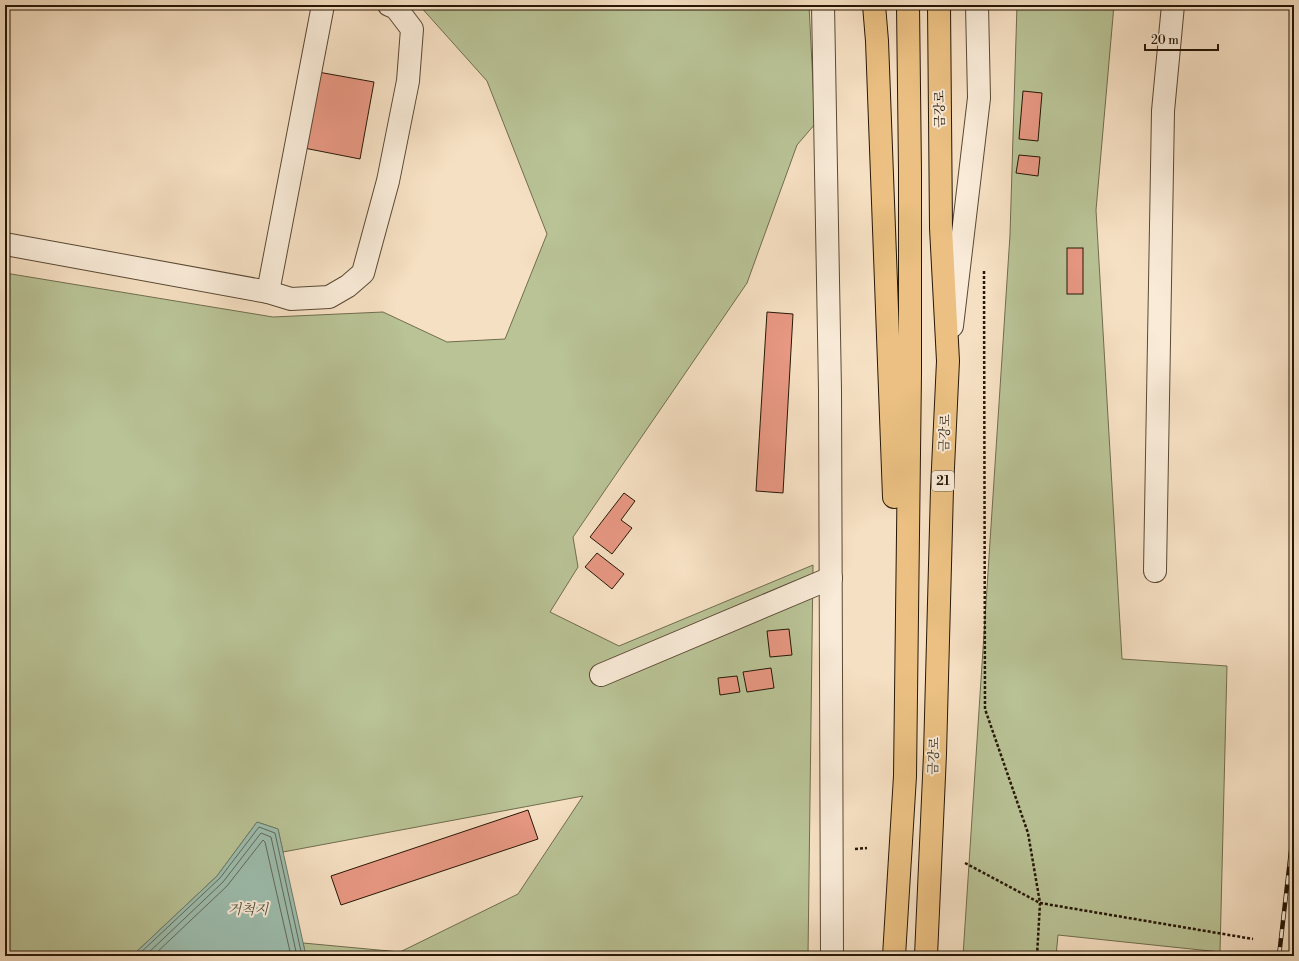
<svg xmlns="http://www.w3.org/2000/svg" width="1299" height="961" viewBox="0 0 1299 961" font-family="'Libre Bodoni','Noto Serif KR',serif">
<style>
.green{fill:#b9c396;stroke:#706d4e}
.water{fill:#9dbeaf;stroke:#6d7b6b}
.lines{fill:none;stroke-linecap:round;stroke-linejoin:round}
.shore{stroke:#626a5a;stroke-width:1}
.building{fill:#e89883;stroke:#261705}
.minor-casing{stroke:#5a4934;stroke-width:24}
.highway-casing{stroke:#261705;stroke-width:24}
.path{stroke:#261705;stroke-width:2.5;stroke-dasharray:3 2;stroke-linecap:butt}
.minor{stroke:#f9ebd8;stroke-width:22}
.highway{stroke:#ebc082;stroke-width:22}
.rail-casing{stroke:#261705;stroke-width:4.5}
.rail{stroke:#f9ebd8;stroke-width:3;stroke-dasharray:9;stroke-linecap:butt}
.labels{text-anchor:middle;dominant-baseline:central;stroke-width:4;stroke-linejoin:round;paint-order:stroke}
.shield{fill:#f9ebd8;stroke:#655744;stroke-width:1}
.shield-label{font-size:12px;font-weight:bold;fill:#261705}
.street-label{font-size:13px;fill:#261705;stroke:#f9ebd8}
.water-label{font-size:14px;font-style:italic;fill:#505140;stroke:#f9ebd8}
</style>
<rect width="100%" height="100%" fill="#f6e0c3"/>
<filter id="stains"><feTurbulence type="fractalNoise" baseFrequency=".005" numOctaves="4"/><feColorMatrix values="0 0 0 0 .2 0 0 0 0 .09 0 0 0 0 .02 0 0 0 .5 -.17"/></filter>
<radialGradient id="worn" r=".72"><stop offset=".6" stop-color="#630" stop-opacity="0"/><stop offset="1" stop-color="#630" stop-opacity=".3"/></radialGradient>
<g class="green">
<path d="M419,5H809L815,124L797,145L747,283L573,537L578,567L550,612L619,646L813,565L808,956H306L303,943L400,952L518,894L583,796L283,852L278,829L257,822L217,876L132,956H5V273L273,317L383,312L447,342L505,339L547,234L487,81Z"/>
<path d="M1017,5H1114L1096,210L1122,659L1227,666L1220,952L1058,935L1056,956H963L1010,235Z"/>
</g>
<path class="water" d="M257,822L278,829L306,956H132L217,876Z"/>
<g class="lines">
<g class="shore">
<path d="M137,956L220,878L259,827L275,833L302,956"/>
<path d="M145,956L223,882L261,833L271,837L297,956"/>
<path d="M153,956L227,886L263,840L265,842L291,956"/>
</g>
</g>
<g class="building">
<path d="M318,72L374,82L360,159L304,148Z"/>
<path d="M1023,91L1042,93L1038,141L1019,139Z"/>
<path d="M1019,155L1040,157L1038,176L1016,173Z"/>
<rect x="1067" y="248" width="16" height="46"/>
<path d="M767,312L793,314L783,493L756,491Z"/>
<path d="M624,493L635,501L621,520L632,528L612,554L590,537Z"/>
<path d="M597,553L624,574L612,589L585,567Z"/>
<path d="M789,629L792,655L770,657L767,631Z"/>
<path d="M771,668L774,688L747,692L743,672Z"/>
<path d="M737,676L740,692L720,695L718,678Z"/>
<path d="M528,810L538,839L341,905L331,876Z"/>
</g>
<g class="lines">
<g class="minor-casing">
<g id="minor">
<path d="M823,5L830,390L832,956"/>
<path d="M5,244L268,292L291,299L329,297L348,286L363,273L388,181L408,81L412,29L396,8L389,5"/>
<path d="M268,292L323,5"/>
<path d="M952,326L979,98L977,5"/>
<path d="M1155,571L1163,111L1173,5"/>
<path d="M601,675L831,578"/>
</g>
</g>
<g class="highway-casing">
<g id="highway">
<path d="M874,5L877,41L894,497"/>
<path d="M894,956L905,776L910,373V172L908,5"/>
<path d="M926,956L935,754L942,489L948,361L941,228L939,5"/>
</g>
</g>
<g class="path">
<path d="M984,271L985,709L1028,833L1040,903L1037,956"/>
<path d="M855,849L867,848"/>
<path d="M965,863L1040,903L1253,939"/>
</g>
<use href="#minor" class="minor"/>
<use href="#highway" class="highway"/>
<g class="rail-casing">
<g id="rail">
<path d="M1279,956L1294,825"/>
<path d="M1291,956L1294,935"/>
</g>
</g>
<use href="#rail" class="rail"/>
</g>
<g class="labels">
<rect class="shield" x="932" y="471" width="22" height="20" rx="3"/>
<g class="shield-label">
<text x="943" y="481">21</text>
</g>
<g class="street-label">
<text transform="translate(940 109) rotate(-91)">금강로</text>
<text transform="translate(945 433) rotate(-88)">금강로</text>
<text transform="translate(934 756) rotate(-88)">금강로</text>
</g>
<g class="water-label">
<text x="248" y="910">거척지</text>
</g>
</g>
<rect width="1299" height="961" fill="none" stroke="#f6e0c3" stroke-width="20"/>
<rect x="6" y="6" width="1287" height="949" fill="none" stroke="#261705" stroke-width="2"/>
<rect x="10" y="10" width="1279" height="941" fill="none" stroke="#261705"/>
<path d="M1145 44v6h73v-6" fill="none" stroke="#261705" stroke-width="2"/>
<text x="1151" y="44" font-size="12" fill="#261705" stroke="#f9ebd8" stroke-width="3" paint-order="stroke">20 m</text>
<rect width="100%" height="100%" filter="url(#stains)"/>
<rect width="100%" height="100%" fill="url(#worn)"/>
</svg>
